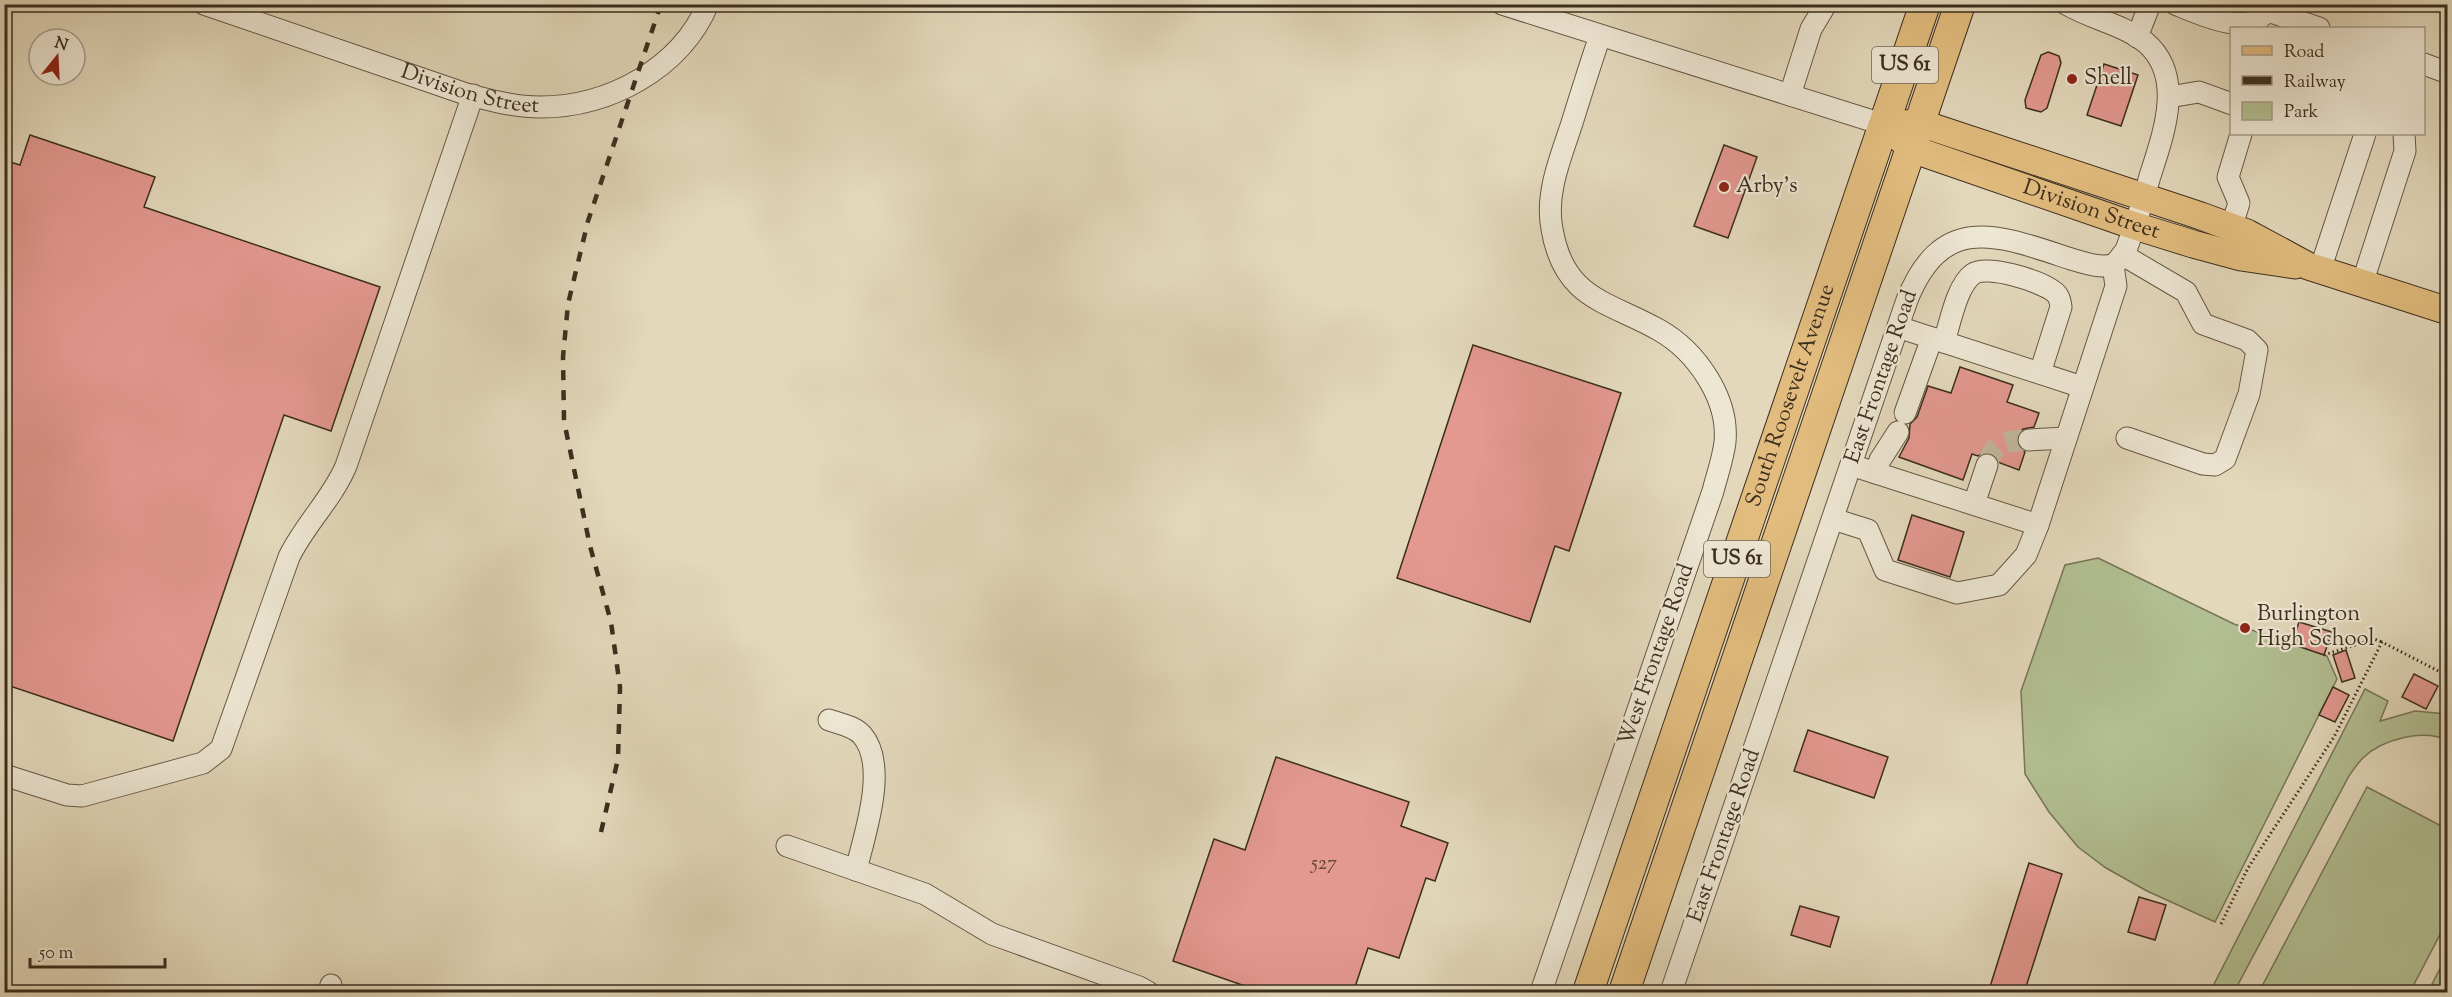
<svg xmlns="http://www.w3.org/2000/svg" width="2452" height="997" viewBox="0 0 2452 997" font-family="'Sorts Mill Goudy',serif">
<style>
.green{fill:#b2bf92;stroke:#767658;stroke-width:1.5}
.building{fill:#e39890;stroke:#3b2e1e;stroke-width:1.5}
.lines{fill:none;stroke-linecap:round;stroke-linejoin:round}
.minor-tunnel{stroke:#c1b69c;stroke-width:21;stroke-dasharray:21 10;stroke-linecap:butt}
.minor-casing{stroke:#655845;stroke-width:23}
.major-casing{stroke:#3b2e1e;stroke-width:29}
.highway-casing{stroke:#3b2e1e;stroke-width:32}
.path{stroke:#3b2e1e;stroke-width:3;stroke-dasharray:1.5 3;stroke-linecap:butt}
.minor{stroke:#ede6d3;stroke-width:21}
.major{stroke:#e2bc7e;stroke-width:27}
.highway{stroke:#e2bc7e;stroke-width:30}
.rail{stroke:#3b2e1e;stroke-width:4.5;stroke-dasharray:10 10;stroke-linecap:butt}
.poi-dot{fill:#8f2418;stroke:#ede6d3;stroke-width:2}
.labels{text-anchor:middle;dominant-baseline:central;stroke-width:4.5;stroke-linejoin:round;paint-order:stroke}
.number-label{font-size:20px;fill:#65483a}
.shield{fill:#ede6d3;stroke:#706554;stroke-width:1.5}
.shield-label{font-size:21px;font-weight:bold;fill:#3b2e1e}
.poi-label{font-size:22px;fill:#3b2e1e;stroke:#ede6d3;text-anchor:start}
.street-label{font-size:22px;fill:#3b2e1e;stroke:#ede6d3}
</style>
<rect width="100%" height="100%" fill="#e3d8bb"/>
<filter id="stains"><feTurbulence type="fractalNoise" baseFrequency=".00333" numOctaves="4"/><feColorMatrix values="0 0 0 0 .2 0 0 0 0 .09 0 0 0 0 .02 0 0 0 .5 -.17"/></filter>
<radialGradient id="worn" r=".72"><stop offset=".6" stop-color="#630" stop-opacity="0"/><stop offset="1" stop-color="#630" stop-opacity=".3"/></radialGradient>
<g class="green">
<path d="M2098,558L2234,624L2327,656L2337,679L2215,922L2147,891L2106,868L2078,847L2049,812L2025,774L2021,691L2065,565Z"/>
<path d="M2365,689L2388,701L2380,721L2415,711L2447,714V740C2423,729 2382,739 2363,758C2358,763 2353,770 2349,776L2234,992H2210Z"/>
<path d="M2367,787L2447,829V921L2410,992H2259Z"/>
<path d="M2447,955V992H2428Z"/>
</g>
<g class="building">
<path d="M2048,52L2059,56L2061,63L2047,108L2041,112L2026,108L2025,100L2041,55Z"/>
<path d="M2104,64L2138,75L2121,126L2087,115Z"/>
<path d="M30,135L155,177L144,207L380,287L331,431L284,415L173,741L4,684V160L20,165Z"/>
<path d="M1724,145L1757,157L1728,238L1694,226Z"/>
<path d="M1473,345L1621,393L1569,551L1555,546L1530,622L1397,578Z"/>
<path d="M1960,367L2013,385L2007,402L2039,413L2034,427L2023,429L2017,435L2018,446L2025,452L2019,470L2000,463L1997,457L1992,453L1985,452L1978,456L1972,454L1963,480L1899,457L1909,438L1910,424L1917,417L1928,386L1951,393Z"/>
<path d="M1912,515L1964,532L1950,577L1898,560Z"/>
<path d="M2299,622L2332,632L2324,655L2292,644Z"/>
<path d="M2346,650L2355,678L2342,682L2333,655Z"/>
<path d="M2414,674L2438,686L2426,709L2402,697Z"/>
<path d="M2333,687L2349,695L2335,722L2319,715Z"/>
<path d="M1808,730L1888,757L1874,798L1794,771Z"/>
<path d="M1276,757L1409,802L1401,826L1448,843L1435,881L1426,878L1399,958L1368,948L1353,993H1265L1173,961L1214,839L1245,850Z"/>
<path d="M2029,863L2062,874L2024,993H1988Z"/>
<path d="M2139,897L2166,905L2155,940L2128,932Z"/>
<path d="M1800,906L1839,917L1830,947L1791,935Z"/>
</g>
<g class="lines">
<path class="minor-tunnel" d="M1987,465C1996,439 2004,442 2029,440"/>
<g class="minor-casing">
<g id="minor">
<path id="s1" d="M204,4L463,93C488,100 514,107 540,107C609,107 680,69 708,4"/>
<path d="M1502,4L1885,125"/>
<path d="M2175,4C2200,14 2256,42 2270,4"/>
<path d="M2268,11L2319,28"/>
<path d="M2137,37L2150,4"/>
<path d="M2424,64L2448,73"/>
<path d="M1790,95L1811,29L1826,4"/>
<path d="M2169,97L2199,92L2232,104"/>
<path d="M2231,228L2239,203L2228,177L2241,134"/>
<path d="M2123,255L2186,292L2203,324L2247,340L2257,350L2249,394L2225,459L2215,465L2203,464L2127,438"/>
<path d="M2320,270L2365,134"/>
<path d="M2362,284L2405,151L2404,134"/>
<path d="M1898,327L2082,387"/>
<path d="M1944,342C1950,323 1957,285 1973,274C1987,264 2040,281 2053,291C2059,295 2060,300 2061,307L2040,373"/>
<path d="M1905,413L1932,338"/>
<path d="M2029,440L2066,438"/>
<path d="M1851,465L2038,525L2116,286L2113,265"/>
<path d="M1876,473L1880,460L1898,432"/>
<path d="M1974,504L1987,465"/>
<path d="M1833,519L1868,530L1885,570L1957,593L1999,585L2026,555L2038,525"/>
<path d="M829,720C840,724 854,726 862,735C889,766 864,836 856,870"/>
<path d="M4,775L67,795L82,796L203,763L221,749L289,557C305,524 332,499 346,466L473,95"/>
<path d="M787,846L925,894L992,934L1139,987L1148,992"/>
<path d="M329,992L331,985"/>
<path d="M1541,992L1713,491C1717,475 1723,459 1725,442C1729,398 1696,351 1659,330C1608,301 1564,300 1552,229C1545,193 1561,157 1572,123C1581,94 1590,65 1600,36"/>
<path d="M1671,992L1907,300C1943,211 1998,235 2071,259C2084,263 2102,269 2115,264L2126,250C2135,226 2143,201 2150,176C2163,135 2186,76 2145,42C2122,24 2091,19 2066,4"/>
</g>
</g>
<g class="major-casing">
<g id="major">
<path d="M1885,125L1920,123L2201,216L2247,233L2308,266L2448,311"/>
<path id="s2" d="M1895,134L1912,149L2135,226L2193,244L2241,257L2295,265"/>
</g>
</g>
<g class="highway-casing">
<g id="highway">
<path id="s3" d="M1588,992L1925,4"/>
<path d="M1624,992L1960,4"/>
</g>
</g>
<g class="path">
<path d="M2324,655L2374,639L2382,642"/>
<path d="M2221,924L2248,868L2334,737L2382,642L2448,676"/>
</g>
<use href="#minor" class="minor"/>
<use href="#major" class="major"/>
<use href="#highway" class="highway"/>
<path class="rail" d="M601,832L618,759L620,687L611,622L590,546L564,421L563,357L568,304L588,221L661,4"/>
</g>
<g class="poi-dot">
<circle cx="2072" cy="79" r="6"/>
<circle cx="1724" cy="187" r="6"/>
<circle cx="2245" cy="628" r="6"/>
</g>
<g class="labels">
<g class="number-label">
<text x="1324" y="864">527</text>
</g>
<g class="shield">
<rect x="1872" y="47" width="66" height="36" rx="4.5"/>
<rect x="1704" y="541" width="66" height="36" rx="4.5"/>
</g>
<g class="shield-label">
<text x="1905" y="65">US 61</text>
<text x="1737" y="559">US 61</text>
</g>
<g class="poi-label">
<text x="2084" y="79">Shell</text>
<text x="1736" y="187">Arby's</text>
<text x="2257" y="615">Burlington<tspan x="2257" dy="25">High School</tspan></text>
</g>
<g class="street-label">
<text stroke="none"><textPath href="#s1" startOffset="280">Division Street</textPath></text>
<text stroke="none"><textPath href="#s2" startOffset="212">Division Street</textPath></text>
<text transform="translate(1882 377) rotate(-71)">East Frontage Road</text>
<text stroke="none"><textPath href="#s3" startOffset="630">South Roosevelt Avenue</textPath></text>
<text transform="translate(1657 655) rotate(-71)">West Frontage Road</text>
<text transform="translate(1725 836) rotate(-71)">East Frontage Road</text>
</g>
</g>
<rect width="2452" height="997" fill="none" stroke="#e3d8bb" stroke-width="24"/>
<rect x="6" y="6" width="2440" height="985" fill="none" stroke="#3b2e1e" stroke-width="3"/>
<rect x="12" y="12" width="2428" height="973" fill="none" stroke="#3b2e1e" stroke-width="1.5"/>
<rect x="2230" y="27" width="195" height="108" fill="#ede6d3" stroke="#a69c8b" stroke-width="1.5"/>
<rect x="2242" y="46" width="30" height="9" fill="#e2bc7e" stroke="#a69c8b" stroke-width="1.5"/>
<text x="2284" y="57" font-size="18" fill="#3b2e1e">Road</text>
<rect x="2242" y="76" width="30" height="9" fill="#3b2e1e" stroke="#a69c8b" stroke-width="1.5"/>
<text x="2284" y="87" font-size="18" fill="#3b2e1e">Railway</text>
<rect x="2242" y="102" width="30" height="18" fill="#b2bf92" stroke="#a69c8b" stroke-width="1.5"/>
<text x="2284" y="117" font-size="18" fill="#3b2e1e">Park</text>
<g transform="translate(57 57) rotate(18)"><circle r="28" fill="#ede6d3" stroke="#a69c8b" stroke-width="1.5"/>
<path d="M0-4.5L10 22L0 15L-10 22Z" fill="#8f2418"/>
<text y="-9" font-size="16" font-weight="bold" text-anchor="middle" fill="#3b2e1e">N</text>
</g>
<path d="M30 958v9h135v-9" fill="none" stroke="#3b2e1e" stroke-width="3"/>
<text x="39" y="958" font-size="18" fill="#3b2e1e" stroke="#ede6d3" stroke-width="4.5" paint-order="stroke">50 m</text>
<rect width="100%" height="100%" filter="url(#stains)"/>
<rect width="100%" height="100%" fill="url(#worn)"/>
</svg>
